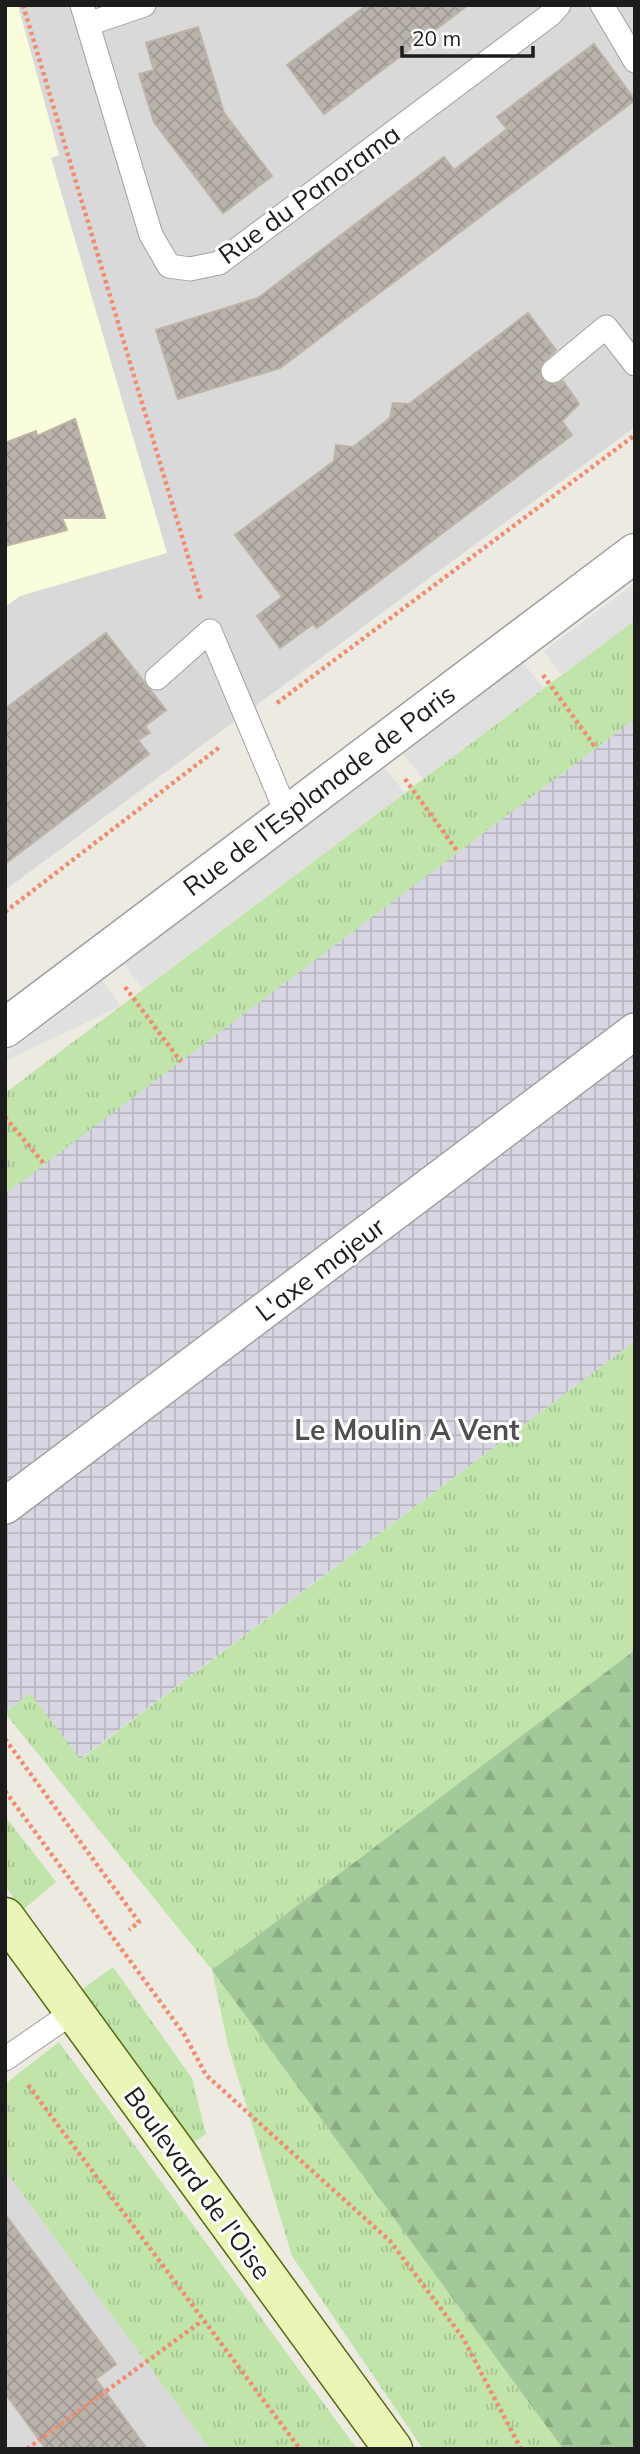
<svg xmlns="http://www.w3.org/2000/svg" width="640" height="2454" viewBox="0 0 640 2454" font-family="Mulish,sans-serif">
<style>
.residential{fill:#dad9d9}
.education{fill:#f9fddb}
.grass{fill:url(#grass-tufts)}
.forest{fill:url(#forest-firs)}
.parking{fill:#e0e0e0}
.plaza{fill:url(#plaza-grid)}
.building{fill:url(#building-cross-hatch);stroke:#bdb3a5;stroke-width:2}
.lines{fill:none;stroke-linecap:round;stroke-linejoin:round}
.service-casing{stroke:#a0a0a0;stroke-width:25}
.pedestrian-casing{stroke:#a0a0a0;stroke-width:38}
.minor-casing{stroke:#a0a0a0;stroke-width:41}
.secondary-casing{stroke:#556a0c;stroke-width:41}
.path{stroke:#f08c70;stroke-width:4.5;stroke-dasharray:3.5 3.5;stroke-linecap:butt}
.service{stroke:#fff;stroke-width:23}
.pedestrian{stroke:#fff;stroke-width:35}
.minor{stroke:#fff;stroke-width:38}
.secondary{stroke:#eaf5b8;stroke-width:38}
.labels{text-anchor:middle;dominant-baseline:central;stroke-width:6;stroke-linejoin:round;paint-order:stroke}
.street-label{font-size:26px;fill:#1c1c1c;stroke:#fff}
.neighbourhood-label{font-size:28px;font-weight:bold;fill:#4f4f4f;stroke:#fff}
</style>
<defs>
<pattern id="grass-tufts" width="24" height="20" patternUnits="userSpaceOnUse" patternTransform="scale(1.75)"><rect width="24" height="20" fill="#c0e4aa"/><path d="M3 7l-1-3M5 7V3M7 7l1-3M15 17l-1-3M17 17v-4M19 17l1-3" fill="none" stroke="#a4c392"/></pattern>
<pattern id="forest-firs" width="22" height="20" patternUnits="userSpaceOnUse" patternTransform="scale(1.75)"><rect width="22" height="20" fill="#a2c999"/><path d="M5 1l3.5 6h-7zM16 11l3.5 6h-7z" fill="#8bac83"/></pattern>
<pattern id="plaza-grid" width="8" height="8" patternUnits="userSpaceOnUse" patternTransform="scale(1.75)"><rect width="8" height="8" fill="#d8d6e2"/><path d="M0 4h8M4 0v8" fill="none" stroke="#b9b7c1"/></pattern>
<pattern id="building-cross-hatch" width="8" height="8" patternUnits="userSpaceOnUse" patternTransform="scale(1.75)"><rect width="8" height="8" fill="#b9b3ac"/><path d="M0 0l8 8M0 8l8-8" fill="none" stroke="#9e9993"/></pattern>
</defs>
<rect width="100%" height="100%" fill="#edeae2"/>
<g class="residential">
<path d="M5,5H635V427L5,890Z"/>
<path d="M5,2170L210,2449H5Z"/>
</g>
<path class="education" d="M5,5H18L59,155L51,158L167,553L20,596L5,607Z"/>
<g class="grass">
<path d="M635,620V719L5,1195V1093Z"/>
<path d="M635,1341V1650L212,1970L563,2449H423L292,2256L228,2045L212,1970L5,1713L30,1693L81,1759Z"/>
<path d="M5,1816L56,1882L23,1910L5,1886Z"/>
<path d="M113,1967L192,2078L206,2134L194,2142L80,1991Z"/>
<path d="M59,2042L357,2449H210L5,2170V2084Z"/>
</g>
<path class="forest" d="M635,1650V2449H563L212,1970Z"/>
<g class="parking">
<path d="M635,583V620L562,675L544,651Z"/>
<path d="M522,662L544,688L423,779L403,754Z"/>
<path d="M382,765L405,793L143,989L124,964Z"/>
<path d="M102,981L121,1006L5,1061V1055Z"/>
</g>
<path class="plaza" d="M635,719V1341L80,1759L30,1693L5,1713V1194Z"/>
<g class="building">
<path d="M367,5H468L324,114L287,65Z"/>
<path d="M198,27L224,113L272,176L223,213L154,122L139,74L154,70L146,43Z"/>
<path d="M594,44L635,100L280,368L178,399L156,330L258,298L444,157L454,170L507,129L497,117Z"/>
<path d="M528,313L556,350L540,366L542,379L555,385L563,381L579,404L562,421L572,435L317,628L313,624L280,648L257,616L282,597L235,535L334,461L336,445L353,447L390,418L393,403L409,404Z"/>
<path d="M75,419L105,518H62L67,530L5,546V443L36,431L37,436Z"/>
<path d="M106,633L166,710L145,726L150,733L138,740L149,754L5,864V709Z"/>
<path d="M5,2214L116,2364L96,2379L147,2449H46L5,2393Z"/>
</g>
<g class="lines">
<g class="service-casing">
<g id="service">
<path d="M82,5L151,235L169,266L190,269L219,263L550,15L559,5"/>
<path d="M602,5L635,61"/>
<path d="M88,24L144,5"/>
<path d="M553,371L606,327L635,364"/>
<path d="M157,678L210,631L287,814"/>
<path d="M5,2059L73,2012"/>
</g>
</g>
<g class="pedestrian-casing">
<path id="pedestrian" d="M5,1506L635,1031"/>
</g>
<g class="minor-casing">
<path id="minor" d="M5,1028L635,553"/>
</g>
<g class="secondary-casing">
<path id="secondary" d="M5,1917L393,2449"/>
</g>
<g class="path">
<path d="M23,5L201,600"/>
<path d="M543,675L596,748"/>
<path d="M277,703L635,435"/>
<path d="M405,779L458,852"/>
<path d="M5,912L221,746"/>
<path d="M125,987L181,1062"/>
<path d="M5,1117L45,1165"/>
<path d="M5,1739L139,1922L129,1930"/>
<path d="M5,1791L184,2034L206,2075L390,2241L463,2338L521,2449"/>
<path d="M28,2085L300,2449"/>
<path d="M27,2449L202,2321"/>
</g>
<use href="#service" class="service"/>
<use href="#pedestrian" class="pedestrian"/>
<use href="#minor" class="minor"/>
<use href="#secondary" class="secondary"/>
</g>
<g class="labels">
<g class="street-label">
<text transform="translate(309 194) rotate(-36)">Rue du Panorama</text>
<text transform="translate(319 790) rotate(-37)">Rue de l'Esplanade de Paris</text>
<text transform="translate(320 1269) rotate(-37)">L'axe majeur</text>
<text transform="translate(198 2183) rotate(54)">Boulevard de l'Oise</text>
</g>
<g class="neighbourhood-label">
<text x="407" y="1429">Le Moulin A Vent</text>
</g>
</g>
<rect width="640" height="2454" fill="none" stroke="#1c1c1c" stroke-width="14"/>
<path d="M402 46v10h131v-10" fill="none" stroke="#1c1c1c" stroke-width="3.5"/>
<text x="412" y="46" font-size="21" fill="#1c1c1c" stroke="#ffffff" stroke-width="5" paint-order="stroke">20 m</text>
</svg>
